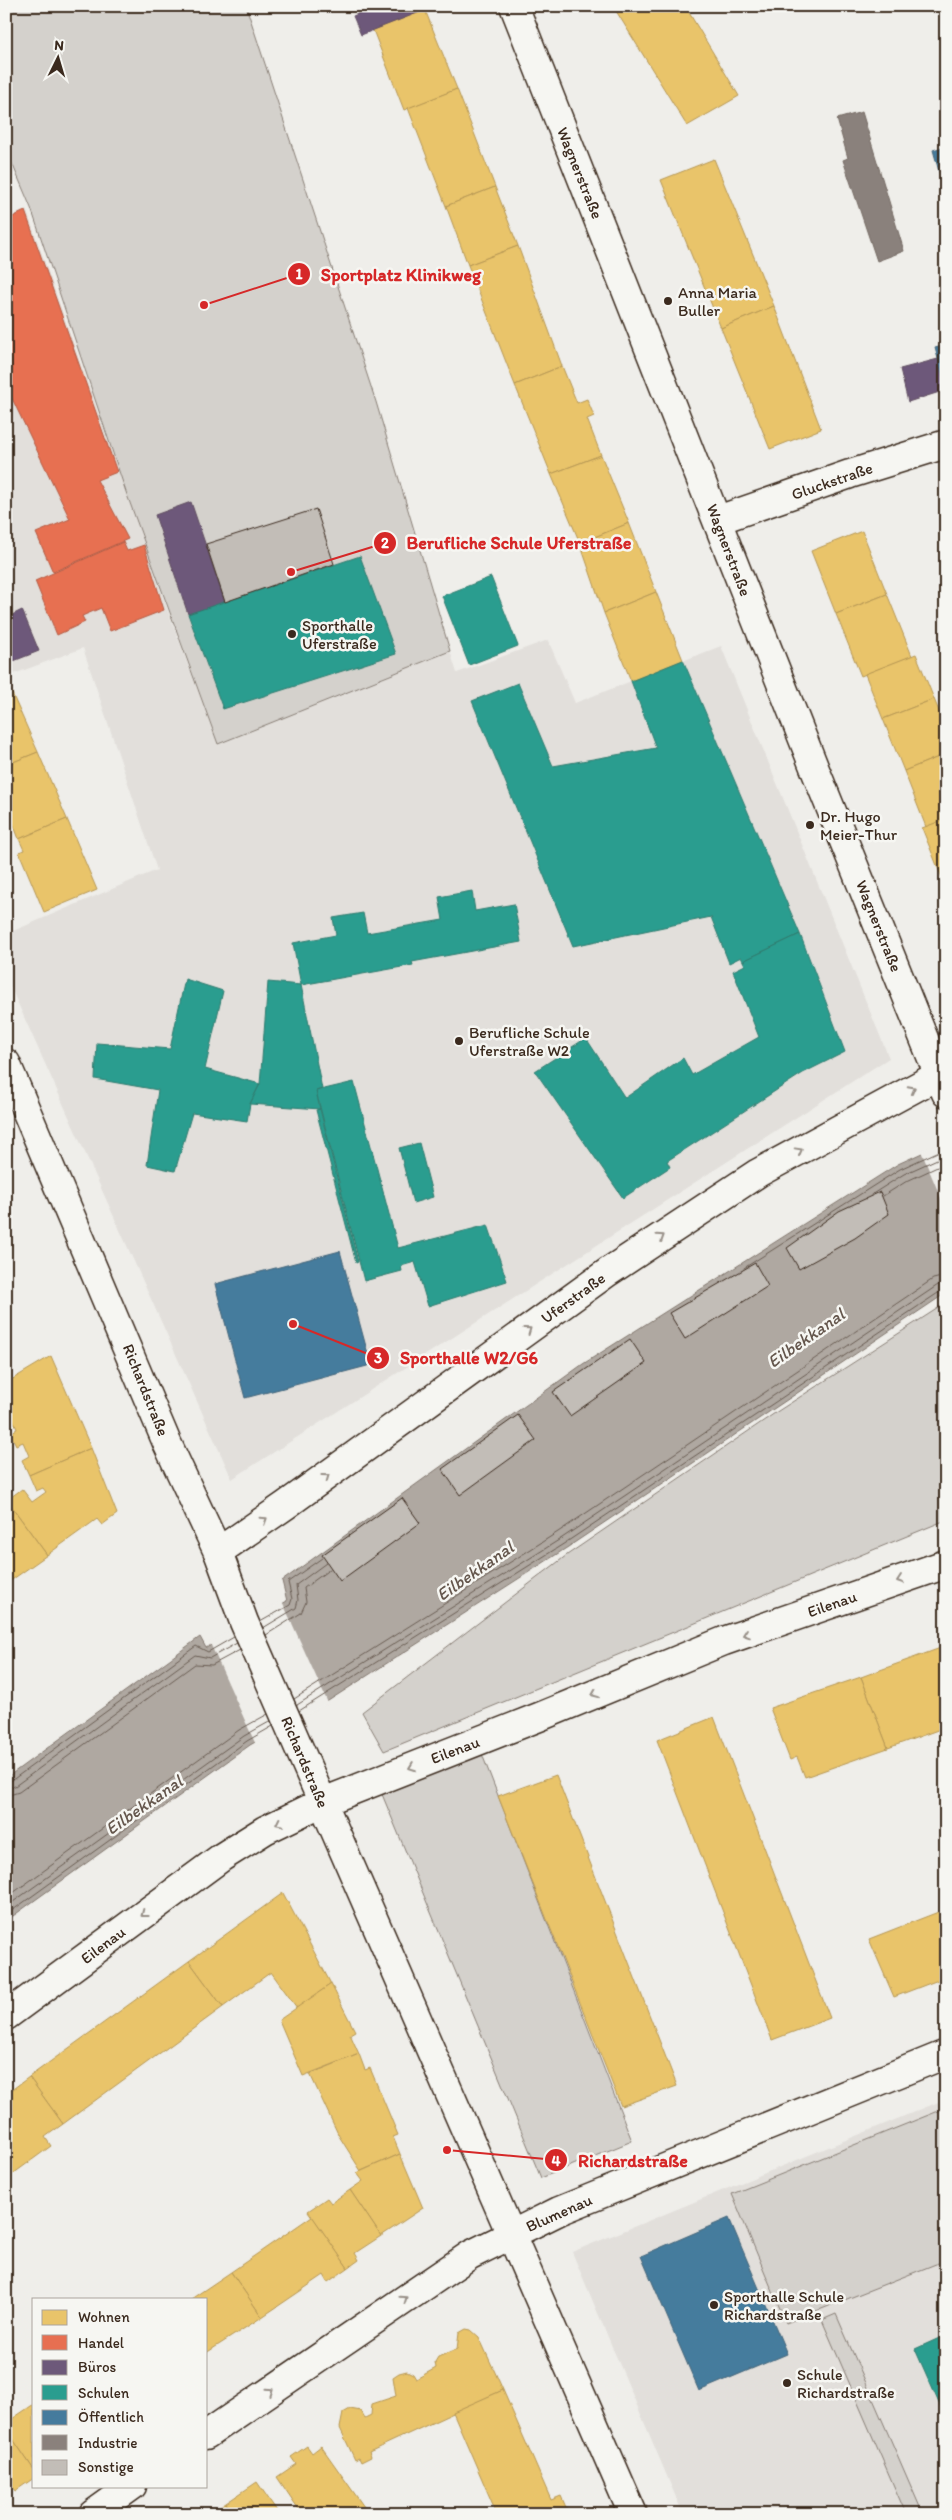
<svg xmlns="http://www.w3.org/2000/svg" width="952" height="2520" viewBox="0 0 952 2520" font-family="Itim,sans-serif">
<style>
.built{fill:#e2dfdb}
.green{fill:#d4d1cc;stroke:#887e75}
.water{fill:#afa8a1;stroke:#81766d}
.pier{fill:#efeeea}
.homes{fill:#e9c46a;stroke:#b59653}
.shops{fill:#e76f51;stroke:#b35a42}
.offices{fill:#6d597a;stroke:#5e4b5e}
.schools{fill:#2a9d8f;stroke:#2f7a6d}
.public{fill:#457b9d;stroke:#426377}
.industry{fill:#8a817c;stroke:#726760}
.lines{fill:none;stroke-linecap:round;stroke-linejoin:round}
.shore{stroke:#695c52;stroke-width:1}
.building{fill:#c2bdb7;stroke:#3b2a1e}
.minor-casing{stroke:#3b2a1e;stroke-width:31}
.tertiary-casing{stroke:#3b2a1e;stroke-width:31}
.secondary-casing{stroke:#3b2a1e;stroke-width:31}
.minor{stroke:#f6f6f2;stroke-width:28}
.tertiary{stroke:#f6f6f2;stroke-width:28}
.secondary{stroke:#f6f6f2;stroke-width:28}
.oneway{stroke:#989088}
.poi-dot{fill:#3b2a1e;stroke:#f6f6f2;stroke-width:2}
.labels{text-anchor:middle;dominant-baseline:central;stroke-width:5;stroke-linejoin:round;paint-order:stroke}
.street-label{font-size:16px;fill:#3b2a1e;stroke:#f6f6f2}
.poi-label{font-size:16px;fill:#3b2a1e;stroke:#f6f6f2;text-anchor:start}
.water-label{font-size:18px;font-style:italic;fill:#64564c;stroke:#f6f6f2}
.leader{fill:none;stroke:#d62828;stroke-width:2}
.callout-dot{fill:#d62828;stroke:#f6f6f2;stroke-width:2}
.mark-label{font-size:15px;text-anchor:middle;font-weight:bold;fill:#fff}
.callout-label{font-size:18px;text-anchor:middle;font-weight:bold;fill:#d62828;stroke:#f6f6f2;stroke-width:5;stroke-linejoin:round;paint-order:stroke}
</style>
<rect width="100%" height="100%" fill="#efeeea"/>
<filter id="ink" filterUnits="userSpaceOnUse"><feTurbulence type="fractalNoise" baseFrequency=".02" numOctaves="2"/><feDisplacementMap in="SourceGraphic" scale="10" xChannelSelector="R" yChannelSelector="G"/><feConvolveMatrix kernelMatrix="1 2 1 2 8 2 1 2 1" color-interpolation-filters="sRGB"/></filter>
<g filter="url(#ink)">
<g class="built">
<path d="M26,209L168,611L218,744L450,651L457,673L548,640L575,703L721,646L889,1058L232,1479L6,977V934L157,870L83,648L6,677V220Z"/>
<path d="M946,2099V2514H683L572,2252Z"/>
</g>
<g class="green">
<path d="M6,6H246L376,402L450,651L218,744L126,492L31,208L6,149Z"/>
<path d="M946,1303V1520L384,1751L362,1712L567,1555L775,1413Z"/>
<path d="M480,1749L632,2141L541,2178L379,1787Z"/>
<path d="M946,2108V2260L786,2323L732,2194Z"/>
<path d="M836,2314L923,2514H906L822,2320Z"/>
</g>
<path class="water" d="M946,1142V1293L568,1547L328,1701L250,1745L6,1921V1778L200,1637L206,1648L287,1601L282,1581L583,1364L898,1164Z"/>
<g class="pier">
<path d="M946,1140V1210L921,1151Z"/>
<path d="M282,1601L328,1703L256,1745L210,1643Z"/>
</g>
<g class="homes">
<path d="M613,6H685L739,96L687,126Z"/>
<path d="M425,10L457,89L404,110L373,30Z"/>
<path d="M457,89L495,187L446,206L408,108Z"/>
<path d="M714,159L774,306L721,328L661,180Z"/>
<path d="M495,187L518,246L468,265L446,206Z"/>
<path d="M518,246L562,366L515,385L468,265Z"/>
<path d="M774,306L821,429L770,449L721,328Z"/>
<path d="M562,366L577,403L587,399L594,416L587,419L601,455L551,474L515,385Z"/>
<path d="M601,455L629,523L580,543L551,474Z"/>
<path d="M629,523L656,592L604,613L580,543Z"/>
<path d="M862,531L887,594L836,614L811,551Z"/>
<path d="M656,592L683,660L631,681L604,613Z"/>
<path d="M887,594L912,656L861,676L836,614Z"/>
<path d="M916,654L934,699L883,719L865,674Z"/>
<path d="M6,680L38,752L6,765Z"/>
<path d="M934,699L946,728V754L904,771L883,719Z"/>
<path d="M38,752L67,819L19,839L11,818L6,820V765Z"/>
<path d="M946,754V819L926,827L904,771Z"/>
<path d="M67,819L97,890L44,912L19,852L24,850L19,839Z"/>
<path d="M946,819V888L922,828Z"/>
<path d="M51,1356L91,1448L29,1475L22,1460L29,1456L23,1442L16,1445L10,1433L17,1429L6,1403V1383Z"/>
<path d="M91,1448L117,1514L102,1525L97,1519L47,1555L7,1500L22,1489L32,1502L46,1492L43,1488L36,1491L29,1475Z"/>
<path d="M7,1500L47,1555L6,1584V1500Z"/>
<path d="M946,1646V1727L888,1748L861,1677Z"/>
<path d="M861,1677L888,1748L805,1777L797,1757L790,1760L770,1708Z"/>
<path d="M714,1717L830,2018L772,2040L657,1740Z"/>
<path d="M556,1775L677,2086L621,2106L498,1796Z"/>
<path d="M283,1893L331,1984L297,2008L271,1972L223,2007L189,1961Z"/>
<path d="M946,1909V1977L894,1997L869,1939Z"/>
<path d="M189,1961L223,2007L63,2124L29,2077Z"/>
<path d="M331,1984L355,2031L350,2034L359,2054L303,2076L279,2020Z"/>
<path d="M359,2054L365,2070L370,2068L398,2135L393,2137L400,2154L361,2171L339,2136L310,2074Z"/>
<path d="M29,2077L63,2124L45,2137L51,2146L6,2179V2094Z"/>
<path d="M400,2154L423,2208L381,2236L350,2190L363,2181L357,2173Z"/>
<path d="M350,2190L381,2236L355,2253L359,2260L348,2268L308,2211L327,2198L331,2203Z"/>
<path d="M312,2216L348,2268L328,2282L324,2275L262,2317L231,2272Z"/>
<path d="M231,2272L262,2317L206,2353V2299H191Z"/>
<path d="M466,2329L471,2330L479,2337L503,2390L369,2452L371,2457L361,2462L359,2458L355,2460L340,2428L343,2413L350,2409L361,2411L365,2418L371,2415L372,2404L396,2396L393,2377L399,2373L407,2371L413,2374L416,2379L436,2368L435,2362L438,2357L457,2349L459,2333Z"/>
<path d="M503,2390L551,2500L561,2496L569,2514H497L453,2412Z"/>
<path d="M34,2404V2470L6,2429V2423Z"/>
<path d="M6,2429L34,2470V2478L15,2491L13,2488L6,2492Z"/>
<path d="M307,2446L312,2453L321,2446L369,2514H302L277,2477L296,2464L291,2457Z"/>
<path d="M257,2482L279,2514H233L226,2503Z"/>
<path d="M226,2503L233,2514H210Z"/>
</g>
<g class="shops">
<path d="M25,211L117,472L97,480L128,539L53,572L36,533L70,519L6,386V220Z"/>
<path d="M123,542L127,551L144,545L164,610L110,631L101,608L82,616L85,622L57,635L35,581Z"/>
</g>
<g class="offices">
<path d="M354,6H424L425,10L361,35L353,16L358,14Z"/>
<path d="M938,359L946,390L908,402L900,369Z"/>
<path d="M191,502L225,602L188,614L155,515Z"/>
<path d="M6,604L12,615L22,610L39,651L6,664Z"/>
</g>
<g class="schools">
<path d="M360,556L396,654L223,709L188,614Z"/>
<path d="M491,577L518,646L469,665L442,596Z"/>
<path d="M683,660L800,934L743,961L741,957L729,963L711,917L573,946L472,701L518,683L553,766L656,748L631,681Z"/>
<path d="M472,891L475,911L514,904L521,942L412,962L413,965L301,985L293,943L336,935L333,918L363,913L367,933L443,920L439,897Z"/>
<path d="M800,934L845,1052L803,1073L667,1161L670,1167L623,1198L535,1071L586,1038L625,1098L683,1058L692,1075L759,1037L733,971L745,965L743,961Z"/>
<path d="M185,979L223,991L205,1069L260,1084L250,1104L247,1121L192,1113L175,1171L147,1165L158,1090L95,1079L97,1043L170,1049Z"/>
<path d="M268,982L301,985L322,1089L316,1091L320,1109L250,1104L260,1084Z"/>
<path d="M354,1082L398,1248L488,1225L507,1281L428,1306L415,1262L401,1266L402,1271L364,1281L316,1091Z"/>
<path d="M320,1109L358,1262L356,1263L316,1110Z"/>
<path d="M419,1143L433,1197L413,1203L399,1148Z"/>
<path d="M946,2335V2419L915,2349Z"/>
</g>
<g class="public">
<path d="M946,146V196L933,150Z"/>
<path d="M946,345V387L935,348Z"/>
<path d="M340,1251L371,1365L245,1398L215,1284Z"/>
<path d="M729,2218L787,2354L699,2391L641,2256Z"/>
</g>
<path class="industry" d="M862,112L904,251L877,261L843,160L848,158L837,119Z"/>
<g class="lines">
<g class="shore">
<path d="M871,1195L904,1174L946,1155"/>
<path d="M883,1196L907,1181L946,1163"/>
<path d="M744,1268L900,1169L946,1148"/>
<path d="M260,1622L290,1605L292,1599L288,1582L322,1558"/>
<path d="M263,1628L296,1608L298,1600L296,1585L326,1563"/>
<path d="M266,1635L301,1613L306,1602L304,1588L330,1569"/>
<path d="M294,1699L558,1532L933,1279L946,1276"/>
<path d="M297,1705L562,1538L938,1285L946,1283"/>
<path d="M299,1711L565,1543L941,1291L946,1290"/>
<path d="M6,1782L11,1781L196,1646L208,1652L234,1637"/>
<path d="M6,1788L15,1786L195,1655L210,1658L237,1643"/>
<path d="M6,1796L19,1792L195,1664L212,1665L240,1650"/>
<path d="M6,1898L239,1730L268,1714"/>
<path d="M6,1907L244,1736L271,1721"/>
<path d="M6,1915L247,1741L273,1726"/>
</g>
</g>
<g class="building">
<path d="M316,509L334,564L225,602L206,544Z"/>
<path d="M880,1192L889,1214L855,1238L799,1269L787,1248L839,1211Z"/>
<path d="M755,1263L768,1286L685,1339L669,1313Z"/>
<path d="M630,1339L646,1363L570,1416L553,1392Z"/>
<path d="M518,1415L536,1440L460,1495L442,1469Z"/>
<path d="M402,1498L420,1523L340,1581L322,1555Z"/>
</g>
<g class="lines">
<g class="minor-casing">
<g id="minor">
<path d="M718,520L850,474L946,444"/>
<path d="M218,1552L286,1505L608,1272L758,1173L946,1071"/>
<path d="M206,2435L470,2255L559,2211L946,2054"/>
<path d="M93,2514L132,2486"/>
</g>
</g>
<g class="tertiary-casing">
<g id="tertiary">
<path d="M6,1063L167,1443L218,1552L244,1622L633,2514"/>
<path d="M6,2016L222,1857L265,1830L323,1802L539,1717L724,1641L946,1564"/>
</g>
</g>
<g class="secondary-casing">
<path id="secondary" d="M514,6L816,772L946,1093"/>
</g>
<use href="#minor" class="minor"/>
<use href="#tertiary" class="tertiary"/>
<use href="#secondary" class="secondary"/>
</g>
<defs><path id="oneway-chevron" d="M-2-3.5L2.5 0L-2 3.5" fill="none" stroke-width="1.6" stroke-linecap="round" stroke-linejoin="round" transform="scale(1.25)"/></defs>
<g class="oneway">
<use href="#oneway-chevron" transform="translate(912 1089) rotate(-28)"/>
<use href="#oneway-chevron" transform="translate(799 1151) rotate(-29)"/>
<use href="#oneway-chevron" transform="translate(661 1237) rotate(-33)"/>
<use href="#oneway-chevron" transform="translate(528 1330) rotate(-36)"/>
<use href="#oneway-chevron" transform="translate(326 1477) rotate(-36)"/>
<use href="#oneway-chevron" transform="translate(264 1520) rotate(-33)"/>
<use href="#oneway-chevron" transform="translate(900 1580) rotate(161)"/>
<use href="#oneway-chevron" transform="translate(746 1634) rotate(161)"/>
<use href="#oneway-chevron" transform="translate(595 1694) rotate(158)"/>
<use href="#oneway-chevron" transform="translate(412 1767) rotate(159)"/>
<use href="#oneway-chevron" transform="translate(279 1823) rotate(154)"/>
<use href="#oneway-chevron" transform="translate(144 1914) rotate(143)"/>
<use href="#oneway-chevron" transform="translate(404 2299) rotate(-35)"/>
<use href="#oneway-chevron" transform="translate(270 2391) rotate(-35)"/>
</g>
</g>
<g class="poi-dot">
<circle cx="668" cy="301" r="5"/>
<circle cx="292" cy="634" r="5"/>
<circle cx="810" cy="825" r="5"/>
<circle cx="459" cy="1041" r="5"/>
<circle cx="714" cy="2305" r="5"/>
<circle cx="787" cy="2383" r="5"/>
</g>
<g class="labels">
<g class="street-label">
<text transform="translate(580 173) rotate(68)">Wagnerstraße</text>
<text transform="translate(832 481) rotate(-19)">Gluckstraße</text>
<text transform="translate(729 550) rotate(69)">Wagnerstraße</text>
<text transform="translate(879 926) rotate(68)">Wagnerstraße</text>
<text transform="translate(573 1298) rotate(-36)">Uferstraße</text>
<text transform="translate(146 1390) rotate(68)">Richardstraße</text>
<text transform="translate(832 1604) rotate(-19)">Eilenau</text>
<text transform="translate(455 1750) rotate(-21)">Eilenau</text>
<text transform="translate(305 1762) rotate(67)">Richardstraße</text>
<text transform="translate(103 1945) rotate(-37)">Eilenau</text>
<text transform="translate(559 2213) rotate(-24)">Blumenau</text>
</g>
<g class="poi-label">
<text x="678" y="292">Anna Maria<tspan x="678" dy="18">Buller</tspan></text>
<text x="302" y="625">Sporthalle<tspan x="302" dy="18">Uferstraße</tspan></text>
<text x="820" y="816">Dr. Hugo<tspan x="820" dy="18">Meier-Thur</tspan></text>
<text x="469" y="1032">Berufliche Schule<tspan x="469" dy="18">Uferstraße W2</tspan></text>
<text x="724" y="2296">Sporthalle Schule<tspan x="724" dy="18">Richardstraße</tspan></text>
<text x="797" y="2374">Schule<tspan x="797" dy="18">Richardstraße</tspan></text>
</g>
<g class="water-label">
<text transform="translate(806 1338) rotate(-35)">Eilbekkanal</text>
<text transform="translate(475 1571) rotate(-35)">Eilbekkanal</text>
<text transform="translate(144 1805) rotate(-35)">Eilbekkanal</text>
</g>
</g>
<path class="leader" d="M204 305L299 274M291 572L385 543M293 1324L378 1358M447 2150L556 2160"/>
<g class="callout-dot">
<circle cx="204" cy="305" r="5"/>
<circle cx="291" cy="572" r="5"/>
<circle cx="293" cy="1324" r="5"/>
<circle cx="447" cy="2150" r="5"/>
<circle cx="299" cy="274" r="12"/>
<circle cx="385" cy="543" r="12"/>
<circle cx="378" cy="1358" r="12"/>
<circle cx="556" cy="2160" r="12"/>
</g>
<g class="mark-label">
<text x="299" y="279">1</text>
<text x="385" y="548">2</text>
<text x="378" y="1363">3</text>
<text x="556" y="2166">4</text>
</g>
<g class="callout-label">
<text x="401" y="281">Sportplatz Klinikweg</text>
<text x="519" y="549">Berufliche Schule Uferstraße</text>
<text x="469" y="1364">Sporthalle W2/G6</text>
<text x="633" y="2167">Richardstraße</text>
</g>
<rect width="952" height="2520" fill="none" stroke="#f6f6f2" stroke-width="25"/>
<rect x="12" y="12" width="927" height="2495" fill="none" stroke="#3b2a1e" stroke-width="2" filter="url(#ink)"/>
<rect x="32" y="2298" width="175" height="190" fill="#f6f6f2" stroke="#aba49d"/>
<rect x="42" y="2310" width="25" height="15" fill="#e9c46a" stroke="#aba49d"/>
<text x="78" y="2322" font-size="15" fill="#3b2a1e">Wohnen</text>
<rect x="42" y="2335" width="25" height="15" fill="#e76f51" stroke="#aba49d"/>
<text x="78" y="2348" font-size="15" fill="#3b2a1e">Handel</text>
<rect x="42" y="2360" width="25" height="15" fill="#6d597a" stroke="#aba49d"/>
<text x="78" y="2372" font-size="15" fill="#3b2a1e">Büros</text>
<rect x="42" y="2385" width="25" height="15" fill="#2a9d8f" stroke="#aba49d"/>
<text x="78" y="2398" font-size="15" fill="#3b2a1e">Schulen</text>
<rect x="42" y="2410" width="25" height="15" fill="#457b9d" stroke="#aba49d"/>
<text x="78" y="2422" font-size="15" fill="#3b2a1e">Öffentlich</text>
<rect x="42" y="2435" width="25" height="15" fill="#8a817c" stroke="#aba49d"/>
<text x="78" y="2448" font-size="15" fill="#3b2a1e">Industrie</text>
<rect x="42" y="2460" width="25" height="15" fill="#c2bdb7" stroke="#aba49d"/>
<text x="78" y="2472" font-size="15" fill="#3b2a1e">Sonstige</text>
<g transform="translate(58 58) rotate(5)" stroke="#f6f6f2" stroke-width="4" paint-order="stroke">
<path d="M0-4L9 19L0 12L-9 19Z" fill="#3b2a1e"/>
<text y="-8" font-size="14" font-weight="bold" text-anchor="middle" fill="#3b2a1e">N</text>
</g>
</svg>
